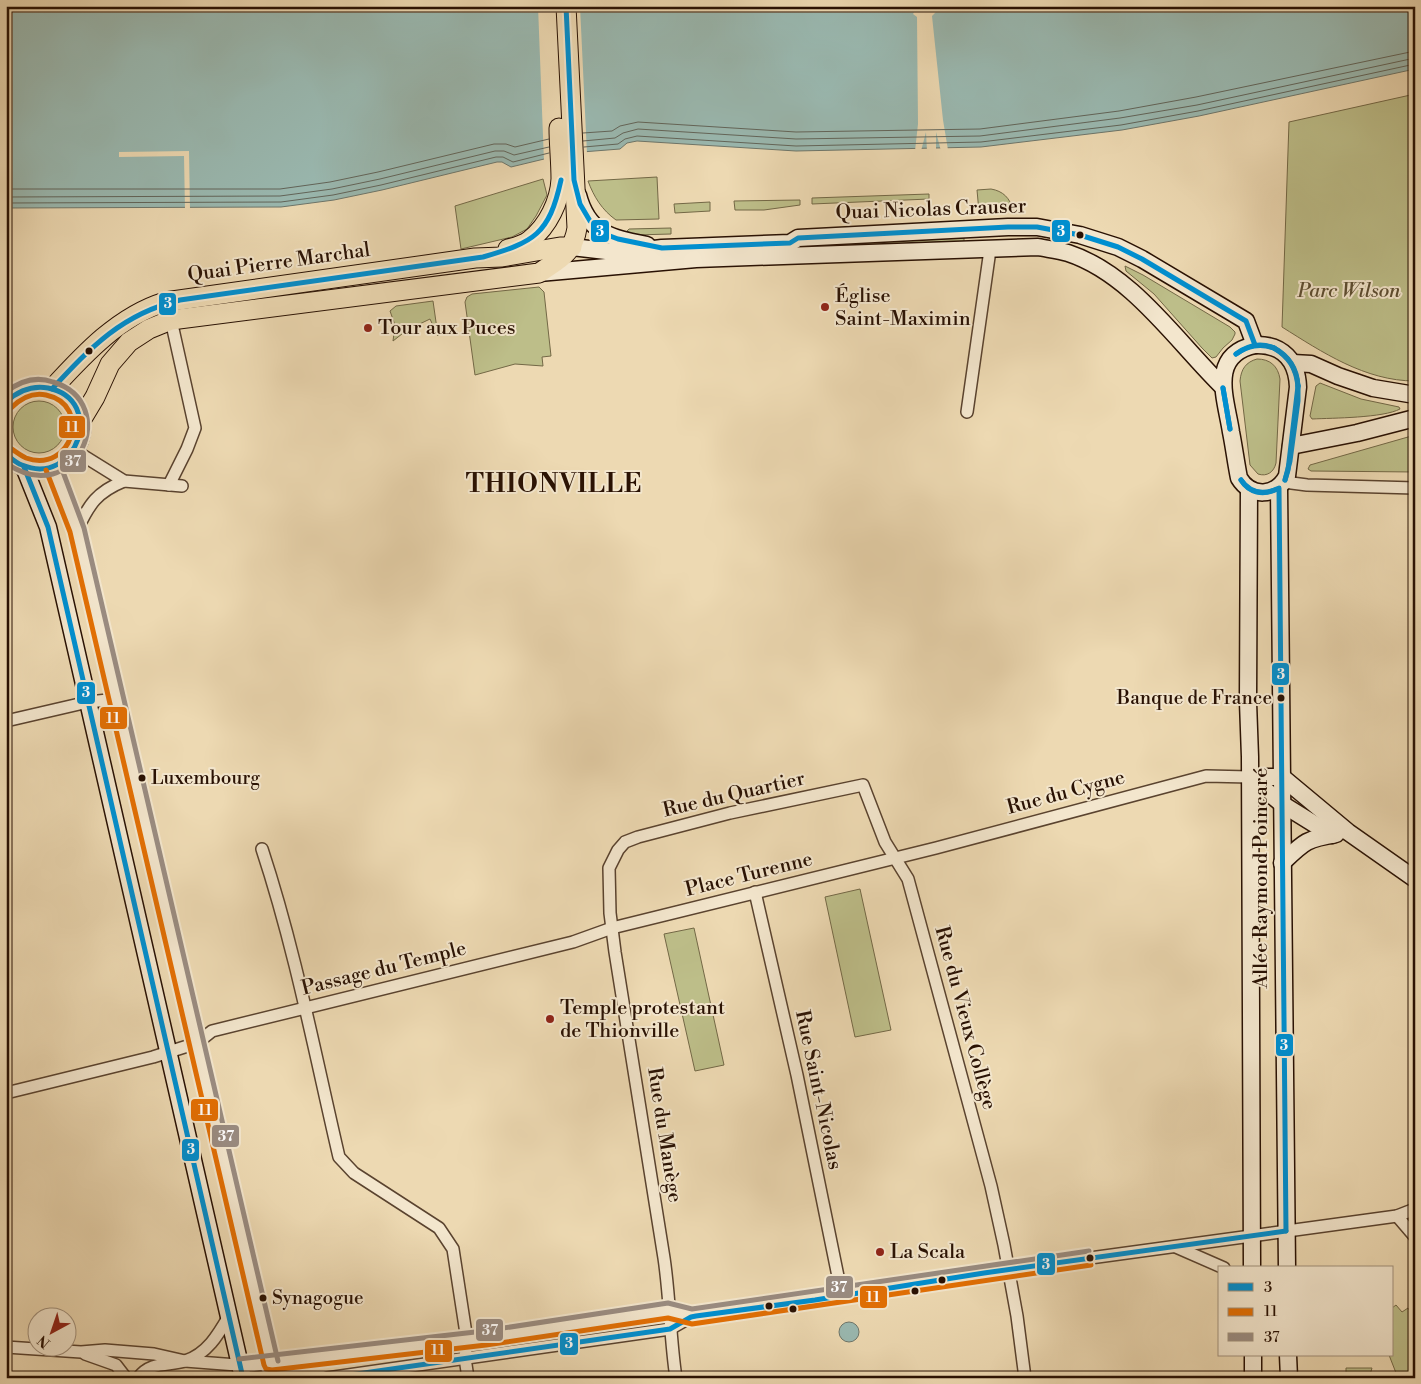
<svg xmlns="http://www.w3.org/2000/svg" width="1421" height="1384" viewBox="0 0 1421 1384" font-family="'Libre Bodoni',serif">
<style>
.green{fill:#bdbe89;stroke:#736846}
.water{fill:#9ab9b1;stroke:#6d766b}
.pier{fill:#edd9b2}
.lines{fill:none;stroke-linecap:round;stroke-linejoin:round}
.shore{stroke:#62655a;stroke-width:1}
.street-casing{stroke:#5a432f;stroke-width:14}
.secondary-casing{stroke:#291103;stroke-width:19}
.primary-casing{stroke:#291103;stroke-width:21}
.street{stroke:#f3e6cd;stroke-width:11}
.secondary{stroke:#f3e6cd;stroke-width:16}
.primary{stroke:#edd9b2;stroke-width:19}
.bus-1-casing{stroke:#f3e6cd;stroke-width:9}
.bus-2-casing{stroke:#f3e6cd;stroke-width:9}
.bus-3-casing{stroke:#f3e6cd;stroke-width:9}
.bus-1{stroke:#008fd0;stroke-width:5}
.bus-2{stroke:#e26f04;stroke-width:5}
.bus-3{stroke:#9a8c81;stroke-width:5}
.bus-dot{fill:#291103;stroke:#f3e6cd;stroke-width:2}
.poi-dot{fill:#8f2418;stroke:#f3e6cd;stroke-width:2}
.labels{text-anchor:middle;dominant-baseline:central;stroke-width:4;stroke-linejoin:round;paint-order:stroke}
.bus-label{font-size:19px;fill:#291103;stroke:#f3e6cd;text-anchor:start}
.street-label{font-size:20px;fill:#291103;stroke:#f3e6cd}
.park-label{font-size:20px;font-style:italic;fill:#5d4e32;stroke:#f3e6cd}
.poi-label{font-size:20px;fill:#291103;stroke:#f3e6cd;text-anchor:start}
.district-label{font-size:25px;font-weight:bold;letter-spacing:1px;fill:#291103;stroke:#f3e6cd}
.line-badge{stroke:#f3e6cd;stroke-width:2}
.badge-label{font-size:14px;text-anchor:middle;font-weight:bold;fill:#fff}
</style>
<rect width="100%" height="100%" fill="#edd9b2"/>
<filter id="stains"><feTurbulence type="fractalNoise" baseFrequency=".004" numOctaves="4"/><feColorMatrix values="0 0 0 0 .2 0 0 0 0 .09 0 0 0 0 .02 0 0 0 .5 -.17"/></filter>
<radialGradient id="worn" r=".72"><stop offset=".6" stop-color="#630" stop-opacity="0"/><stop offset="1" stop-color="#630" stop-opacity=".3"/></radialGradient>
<g class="green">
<path d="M1415,94V381C1365,381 1322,352 1282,327L1289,122Z"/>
<path d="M657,177L659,219L616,220C602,210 594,197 588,181Z"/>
<path d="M543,179L547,195L536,216L527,229L512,237L461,249L455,206Z"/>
<path d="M991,189C1003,191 1010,198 1013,210L979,212L977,190Z"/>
<path d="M929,194V199L812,204V198Z"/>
<path d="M800,200V205L764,210H735L734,201Z"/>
<path d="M710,202V211L675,213L674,204Z"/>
<path d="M671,228V234L634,235L627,231L629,229Z"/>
<path d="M964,238V244L799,250L808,244Z"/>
<path d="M1125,266L1143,275L1230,327L1235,332V334L1232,340L1223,348L1216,357L1212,358L1202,348L1154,294L1126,271Z"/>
<path d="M539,287L544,292L551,356L542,357L543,366L515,364L475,375L465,302L467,297L472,294Z"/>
<path d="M433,301L438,336L430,319L407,330L393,341L395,325L390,311L396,306Z"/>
<path d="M1257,359C1270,359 1278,366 1280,379L1276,463C1274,472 1267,477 1258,474L1250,465L1240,381C1241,369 1246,362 1257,359Z"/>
<path d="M1320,383L1361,399L1399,407L1400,409C1383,418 1333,418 1312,419L1310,416L1316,386Z"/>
<circle cx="39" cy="427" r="26"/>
<path d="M1415,435V472L1311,471L1308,469L1310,465Z"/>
<path d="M860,889L891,1030L855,1037L825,897Z"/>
<path d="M694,928L724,1065L695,1071L664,934Z"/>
<path d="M1396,1305L1402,1312L1408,1308L1414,1318L1410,1322L1415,1327L1413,1335L1415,1337V1378H1398L1389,1355H1392V1308Z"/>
<path d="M1346,1368H1372L1369,1378H1346Z"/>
</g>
<g class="water">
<path d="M6,6H1415V69L1199,116L1122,130L981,147L796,151L637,141L627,143L620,149L569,153L511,167L502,162H497L382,190L334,200L281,207L6,208Z"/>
<circle cx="849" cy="1332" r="10"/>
</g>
<g class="pier">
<path d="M538,6H580L587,154L569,156L544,162Z"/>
<path d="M916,6H932V9L936,12L932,16L943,120L948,150L941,151L936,132V151H927L926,132L921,151H915L918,124L917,17L913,14L916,9Z"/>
<path d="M189,151L190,210H185L184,156L119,157V152Z"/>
</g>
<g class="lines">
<g class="shore">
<path d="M583,133L612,131L620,126L638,122L796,132L980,129L1119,111L1196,97L1415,51"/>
<path d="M583,141L615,138L623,133L638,129L796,139L980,136L1120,118L1197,105L1415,58"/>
<path d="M584,147L618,144L625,139L637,136L796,146L981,142L1121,125L1198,111L1415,64"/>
<path d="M6,189H280L330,182L378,172L494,144H506L515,147L549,139"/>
<path d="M6,197L280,196L332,189L380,179L495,151H504L514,155L549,147"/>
<path d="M6,203L281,202L333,195L381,185L496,157H503L513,162L549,153"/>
</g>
<g class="street-casing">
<g id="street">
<path d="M967,412L989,257V248"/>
<path d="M74,450L124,481L182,486"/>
<path d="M1284,482L1307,485L1415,488"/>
<path d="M169,485L187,449L195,428L171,320"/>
<path d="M77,530C89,504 97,492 124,481"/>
<path d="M6,721L88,702L118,699"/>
<path d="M262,849C295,949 315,1054 339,1157L354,1173L439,1228L453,1249L467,1340L465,1358L468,1378"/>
<path d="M755,892L797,1075L842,1296"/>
<path d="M6,1093L153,1057L197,1043L212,1031L573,942L612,928L936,848L1206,776L1250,777"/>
<path d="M1397,1216L1415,1237"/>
<path d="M1176,1247L1224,1268"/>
<path d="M6,1347L81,1352L105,1350L154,1354L185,1361L250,1366L485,1338L669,1310L691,1317"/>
<path d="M85,1354L116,1365L126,1378"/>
<path d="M138,1378C151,1361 168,1366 185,1361C207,1354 218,1335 229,1316"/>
<path d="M327,1378L670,1329L691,1317L1090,1258L1397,1216L1415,1209"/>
<path d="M676,1378C670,1338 670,1298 664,1258L615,952L610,913L609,868L618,850L625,842L638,837L730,813L863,785L885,842L908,879L991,1186L1004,1245L1017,1316L1025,1378"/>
</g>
</g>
<g class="secondary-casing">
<g id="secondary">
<path d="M578,195C588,234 612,238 647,245"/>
<path d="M572,247L623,253L662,248L790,243L798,238L1008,227H1037L1080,235L1118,247L1142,259L1231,312L1246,321L1255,345"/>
<path d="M539,273L696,259L1038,247C1048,249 1059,250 1068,253C1132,274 1176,341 1223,387"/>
<path d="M1255,345C1283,344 1297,361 1298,387L1287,476C1276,497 1251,498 1239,478C1236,463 1234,447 1231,432C1226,399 1208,355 1255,345Z"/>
<path d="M1293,363L1311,364L1338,376L1373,388L1415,395"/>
<path d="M1291,446L1357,433L1415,418"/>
<path d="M24,467L48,527L243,1378"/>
<path d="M53,467L77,530L275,1378"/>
<path d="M1279,488L1287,1268"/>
<path d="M1249,489L1248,702L1250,757L1252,1268"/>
<path d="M1250,777H1282L1348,832L1415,879"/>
<path d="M1250,777L1282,804L1332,835"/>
<path d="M1282,863C1304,842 1306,839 1336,834"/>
<path d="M1253,1355V1378"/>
<path d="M1288,1355L1289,1378"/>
</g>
</g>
<g class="primary-casing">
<g id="primary">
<path d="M508,249C516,247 524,245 530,240C548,226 560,201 561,179C561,162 559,144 559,128"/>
<path d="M52,389C84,354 119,316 165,302L475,258L502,257L560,247H572"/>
<path d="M6,402C18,390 31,384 48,388C58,390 66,396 73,404C102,444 46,494 6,454"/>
<path d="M80,422L95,397L110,364L129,342L149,329L171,320L539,273C559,259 573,254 577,228L566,6"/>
</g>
</g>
<use href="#street" class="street"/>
<use href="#secondary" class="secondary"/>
<use href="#primary" class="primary"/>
<g class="bus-1-casing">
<g id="bus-1">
<path d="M566,6L574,180L580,204L590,221L602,233L618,239L662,248L790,243L798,238L1008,227H1037L1080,235L1118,247L1142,259L1246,321L1255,345"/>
<path d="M1274,348C1289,356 1297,368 1298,386"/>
<path d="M1274,348C1289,357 1296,368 1298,386"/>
<path d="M1236,354C1248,345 1260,342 1274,348"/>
<path d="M1236,354C1248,346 1259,343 1274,348"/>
<path d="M1223,388L1230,429"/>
<path d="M1223,388L1230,429"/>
<path d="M52,389C91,347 122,314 180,300L483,257C534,242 549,235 561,180"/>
<path d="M6,402C18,391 31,385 48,388C107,400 77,488 22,465C16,463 11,458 6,454"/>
<path d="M24,467L48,527L243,1378"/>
<path d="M1241,480C1250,493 1263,495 1277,489"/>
<path d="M1241,480C1249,493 1263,496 1277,489"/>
<path d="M1285,480L1288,470L1298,386"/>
<path d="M1285,480L1290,461L1298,401V386"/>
<path d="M1279,488L1286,1231"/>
<path d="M329,1378L670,1329L691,1317L696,1316L815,1300L984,1273L1286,1231"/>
</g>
</g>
<g class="bus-2-casing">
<g id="bus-2">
<path d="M10,448C15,451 21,456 26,458C72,474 93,405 46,395C32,392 21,398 11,408"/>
<path d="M46,470L70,532L264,1365L266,1369L272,1370L486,1345L668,1318L692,1324L1091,1265"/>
</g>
</g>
<g class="bus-3-casing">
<g id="bus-3">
<path d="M6,392C20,381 36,376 53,382C123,403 76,512 6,463"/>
<path d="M60,464L84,528L278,1361"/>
<path d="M239,1359L484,1331L668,1303L692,1309L1089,1251"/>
</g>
</g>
<use href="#bus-1" class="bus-1"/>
<use href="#bus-2" class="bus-2"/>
<use href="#bus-3" class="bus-3"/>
</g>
<g class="bus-dot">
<circle cx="1080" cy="235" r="4.5"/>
<circle cx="89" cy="351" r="4.5"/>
<circle cx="1281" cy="698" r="4.5"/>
<circle cx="142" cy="778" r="4.5"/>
<circle cx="1090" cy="1258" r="4.5"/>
<circle cx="942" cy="1280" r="4.5"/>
<circle cx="915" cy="1291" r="4.5"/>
<circle cx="263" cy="1298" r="4.5"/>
<circle cx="769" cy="1306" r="4.5"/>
<circle cx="793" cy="1309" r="4.5"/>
</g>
<g class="poi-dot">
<circle cx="825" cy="307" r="5"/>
<circle cx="368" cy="328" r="5"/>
<circle cx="550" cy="1019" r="5"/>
<circle cx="880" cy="1252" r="5"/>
</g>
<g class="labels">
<g class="bus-label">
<text x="1272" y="698" text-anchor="end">Banque de France</text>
<text x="151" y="778">Luxembourg</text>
<text x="272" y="1298">Synagogue</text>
</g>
<g class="street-label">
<text transform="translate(931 210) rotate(-2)">Quai Nicolas Crauser</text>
<text transform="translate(279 263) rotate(-8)">Quai Pierre Marchal</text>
<text transform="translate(1066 793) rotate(-15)">Rue du Cygne</text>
<text transform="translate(734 795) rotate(-13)">Rue du Quartier</text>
<text transform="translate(749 875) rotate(-14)">Place Turenne</text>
<text transform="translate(1261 878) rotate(-90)">Allée Raymond Poincaré</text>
<text transform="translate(384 969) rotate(-14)">Passage du Temple</text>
<text transform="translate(965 1018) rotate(75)">Rue du Vieux Collège</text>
<text transform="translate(818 1090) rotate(78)">Rue Saint-Nicolas</text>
<text transform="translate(664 1135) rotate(81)">Rue du Manège</text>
</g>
<g class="park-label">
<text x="1349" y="291">Parc Wilson</text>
</g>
<g class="poi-label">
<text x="835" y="296">Église<tspan x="835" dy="23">Saint-Maximin</tspan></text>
<text x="378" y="328">Tour aux Puces</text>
<text x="560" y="1008">Temple protestant<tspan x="560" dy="23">de Thionville</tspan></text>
<text x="890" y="1252">La Scala</text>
</g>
<g class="district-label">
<text x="554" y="484">THIONVILLE</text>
</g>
</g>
<g class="line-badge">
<rect x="590" y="219" width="20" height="24" rx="5" fill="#008fd0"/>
<rect x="1051" y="219" width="20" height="24" rx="5" fill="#008fd0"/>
<rect x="158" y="292" width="19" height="24" rx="5" fill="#008fd0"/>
<rect x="58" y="415" width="28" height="24" rx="5" fill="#e26f04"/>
<rect x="59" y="449" width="28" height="24" rx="5" fill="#9a8c81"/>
<rect x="1271" y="662" width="19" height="24" rx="5" fill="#008fd0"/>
<rect x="76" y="681" width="20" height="24" rx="5" fill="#008fd0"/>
<rect x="99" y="706" width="29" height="24" rx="5" fill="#e26f04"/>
<rect x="1275" y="1033" width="19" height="24" rx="5" fill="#008fd0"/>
<rect x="190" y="1098" width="29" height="24" rx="5" fill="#e26f04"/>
<rect x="211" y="1124" width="29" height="24" rx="5" fill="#9a8c81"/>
<rect x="181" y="1138" width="19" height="24" rx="5" fill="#008fd0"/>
<rect x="1036" y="1252" width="20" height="24" rx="5" fill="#008fd0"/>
<rect x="825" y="1275" width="29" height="24" rx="5" fill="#9a8c81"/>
<rect x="859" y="1285" width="29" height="24" rx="5" fill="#e26f04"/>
<rect x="475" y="1318" width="29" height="24" rx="5" fill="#9a8c81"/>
<rect x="559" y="1332" width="20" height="24" rx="5" fill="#008fd0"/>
<rect x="424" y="1339" width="29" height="24" rx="5" fill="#e26f04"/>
</g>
<g class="badge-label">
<text x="600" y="236">3</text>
<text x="1061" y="236">3</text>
<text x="168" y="308">3</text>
<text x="72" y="432">11</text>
<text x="73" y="466">37</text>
<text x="1281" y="679">3</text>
<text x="86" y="697">3</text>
<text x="113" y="723">11</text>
<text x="1284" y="1050">3</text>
<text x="205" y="1115">11</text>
<text x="226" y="1141">37</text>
<text x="191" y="1154">3</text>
<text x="1046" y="1269">3</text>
<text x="839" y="1292">37</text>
<text x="873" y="1302">11</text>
<text x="490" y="1335">37</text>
<text x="569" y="1348">3</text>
<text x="438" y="1355">11</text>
</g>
<rect width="1421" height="1384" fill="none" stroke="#edd9b2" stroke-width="25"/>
<rect x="8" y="8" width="1406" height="1369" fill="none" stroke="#291103" stroke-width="2.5"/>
<rect x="12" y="12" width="1396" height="1359" fill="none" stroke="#291103"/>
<rect x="1218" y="1266" width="175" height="90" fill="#f3e6cd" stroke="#a2917c"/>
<rect x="1228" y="1283" width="25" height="8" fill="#008fd0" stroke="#a2917c"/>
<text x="1264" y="1292" font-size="15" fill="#291103">3</text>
<rect x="1228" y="1308" width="25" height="8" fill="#e26f04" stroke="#a2917c"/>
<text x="1264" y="1316" font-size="15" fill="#291103">11</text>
<rect x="1228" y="1333" width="25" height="8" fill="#9a8c81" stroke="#a2917c"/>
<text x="1264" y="1342" font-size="15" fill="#291103">37</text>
<g transform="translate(52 1332) rotate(220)"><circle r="24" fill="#f3e6cd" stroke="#a2917c"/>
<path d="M0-4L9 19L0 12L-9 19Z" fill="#8f2418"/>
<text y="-8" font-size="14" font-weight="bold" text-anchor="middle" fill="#291103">N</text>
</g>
<rect width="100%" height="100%" filter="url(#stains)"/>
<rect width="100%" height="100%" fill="url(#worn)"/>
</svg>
